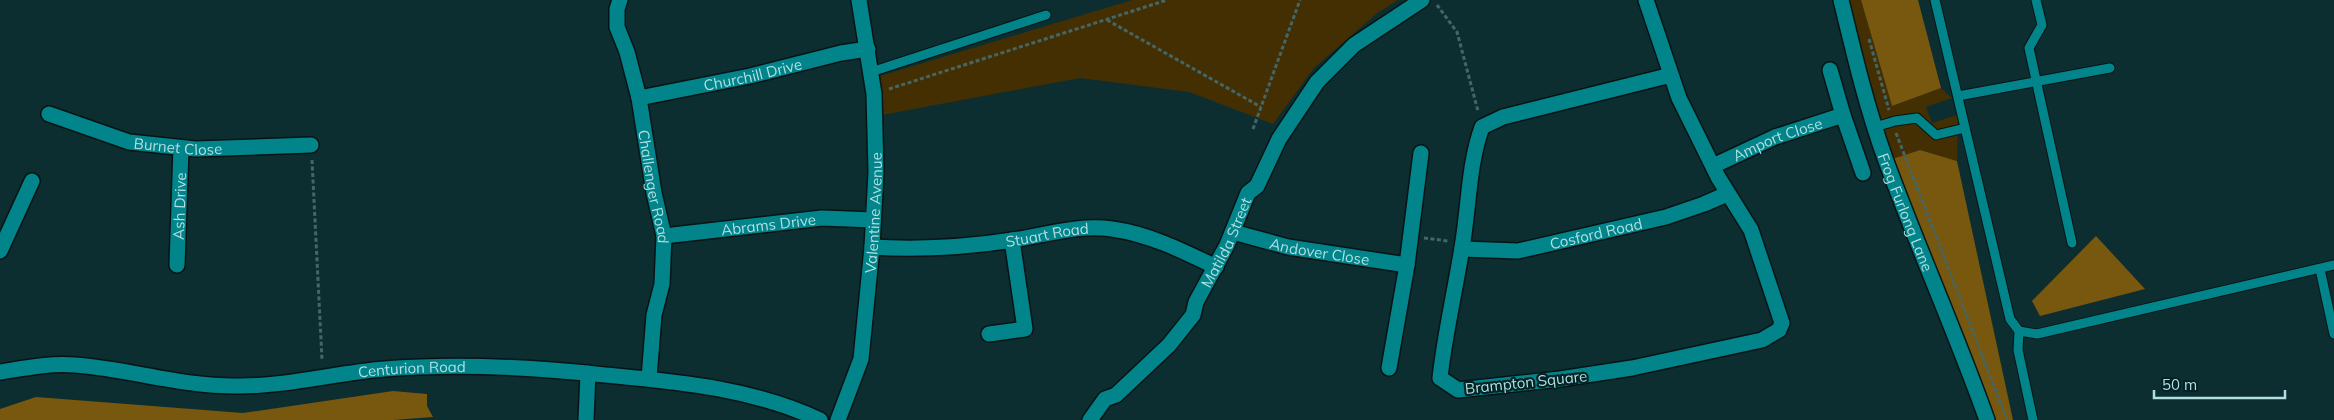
<svg xmlns="http://www.w3.org/2000/svg" width="2334" height="420" viewBox="0 0 2334 420" font-family="Mulish,sans-serif">
<style>
.green{fill:#442f03}
.forest{fill:#78570e}
.lines{fill:none;stroke-linecap:round;stroke-linejoin:round}
.lane-casing{stroke:#071415;stroke-width:11}
.street-casing{stroke:#071415;stroke-width:18}
.secondary-casing{stroke:#071415;stroke-width:18}
.path{stroke:#426769;stroke-width:3;stroke-dasharray:4 2.5;stroke-linecap:butt}
.lane{stroke:#01848a;stroke-width:9}
.street{stroke:#01848a;stroke-width:15}
.secondary{stroke:#01848a;stroke-width:15}
.labels{text-anchor:middle;dominant-baseline:central;stroke-width:4.5;stroke-linejoin:round;paint-order:stroke}
.street-label{font-size:15px;fill:#b1dfe1;stroke:#032426}
</style>
<rect width="100%" height="100%" fill="#0d2e30"/>
<g class="green">
<path d="M1132,0H1398L1376,14L1314,68L1273,124L1189,92L1080,78L882,115L880,76Z"/>
<path d="M1841,0H1861L1892,106L1941,88L1952,98L1926,107L1932,123L1958,115L1957,161L1920,150L1886,161Z"/>
</g>
<g class="forest">
<path d="M1861,0H1918L1941,88L1892,106Z"/>
<path d="M1920,150L1957,161L2013,420H1987L1886,161Z"/>
<path d="M2096,236L2145,289L2040,316L2032,301Z"/>
<path d="M393,391L427,394V406L433,417L393,420H0V409L36,397L243,413Z"/>
</g>
<g class="lines">
<g class="lane-casing">
<g id="lane">
<path d="M1935,0L2010,319L2019,331L2018,350L2033,420"/>
<path d="M2036,0L2042,25L2029,48L2072,243"/>
<path d="M871,72L1046,15"/>
<path d="M1958,96L2110,68"/>
<path d="M1875,127L1895,121L1917,118L1936,135L1965,128"/>
<path d="M2320,269L2334,334"/>
<path d="M2019,331L2037,334L2334,265"/>
</g>
</g>
<g class="street-casing">
<g id="street">
<path id="s1" d="M620,0L617,9V27L627,52L639,98L654,193L664,236L662,284L654,315L649,378"/>
<path d="M1646,0L1679,98L1718,177L1751,230L1782,323L1779,330L1762,340L1632,368L1560,379L1458,390L1440,378C1445,332 1456,287 1463,241C1469,203 1469,163 1482,127L1503,117L1671,75"/>
<path id="s2" d="M1841,0C1854,54 1867,109 1886,161C1918,248 1956,333 1987,420"/>
<path d="M1830,70L1843,115"/>
<path id="s3" d="M639,98L750,76L841,53L868,49"/>
<path id="s4" d="M49,114L129,142L196,149L311,145"/>
<path id="s5" d="M1713,166L1775,137L1843,115L1863,173"/>
<path id="s6" d="M1233,232L1288,247L1407,265"/>
<path id="s7" d="M664,236L822,218L873,220"/>
<path id="s8" d="M872,247C919,250 967,247 1013,240C1046,235 1079,224 1112,229C1149,234 1183,251 1216,267"/>
<path id="s9" d="M1462,249L1518,251L1666,217L1704,204L1727,194"/>
<path d="M0,251L32,181"/>
<path id="s10" d="M177,265L181,148"/>
<path d="M989,334L1025,329L1012,240"/>
<path d="M1389,368L1407,265L1421,153"/>
<path d="M586,420L588,373"/>
<path id="s11" d="M838,420L861,359L872,247L876,172L874,94L859,0"/>
<path id="s12" d="M1090,420L1105,399L1116,395L1169,345L1193,315L1196,302L1227,245L1248,193L1257,186L1279,139L1317,82L1354,45L1422,0"/>
</g>
</g>
<g class="secondary-casing">
<g id="secondary">
<path id="s13" d="M0,372C25,368 49,363 75,365C131,369 181,387 240,386C289,386 336,373 384,369C458,363 532,367 605,375C678,382 752,388 820,420"/>
</g>
</g>
<g class="path">
<path d="M1437,5L1457,32L1478,111"/>
<path d="M1107,20L1261,107"/>
<path d="M1869,39L1889,110"/>
<path d="M889,89L1167,0"/>
<path d="M1253,129L1300,0"/>
<path d="M1896,133L2007,420"/>
<path d="M312,160L322,360"/>
<path d="M1424,238L1448,241"/>
</g>
<use href="#lane" class="lane"/>
<use href="#street" class="street"/>
<use href="#secondary" class="secondary"/>
</g>
<g class="labels">
<g class="street-label">
<text stroke="none"><textPath href="#s3" startOffset="116">Churchill Drive</textPath></text>
<text stroke="none"><textPath href="#s5" startOffset="70">Amport Close</textPath></text>
<text stroke="none"><textPath href="#s4" startOffset="134">Burnet Close</textPath></text>
<text stroke="none"><textPath href="#s1" startOffset="192">Challenger Road</textPath></text>
<text stroke="none"><textPath href="#s10" startOffset="59">Ash Drive</textPath></text>
<text stroke="none"><textPath href="#s11" startOffset="212">Valentine Avenue</textPath></text>
<text stroke="none"><textPath href="#s2" startOffset="222">Frog Furlong Lane</textPath></text>
<text stroke="none"><textPath href="#s7" startOffset="105">Abrams Drive</textPath></text>
<text stroke="none"><textPath href="#s9" startOffset="136">Cosford Road</textPath></text>
<text stroke="none"><textPath href="#s8" startOffset="176">Stuart Road</textPath></text>
<text stroke="none"><textPath href="#s12" startOffset="229">Matilda Street</textPath></text>
<text stroke="none"><textPath href="#s6" startOffset="89">Andover Close</textPath></text>
<text stroke="none"><textPath href="#s13" startOffset="415">Centurion Road</textPath></text>
<text transform="translate(1526 382) rotate(-6)">Brampton Square</text>
</g>
</g>
<path d="M2154 390v8h131v-8" fill="none" stroke="#b1dfe1" stroke-width="2.5"/>
<text x="2162" y="390" font-size="15" fill="#b1dfe1" stroke="#032426" stroke-width="4" paint-order="stroke">50 m</text>
</svg>
